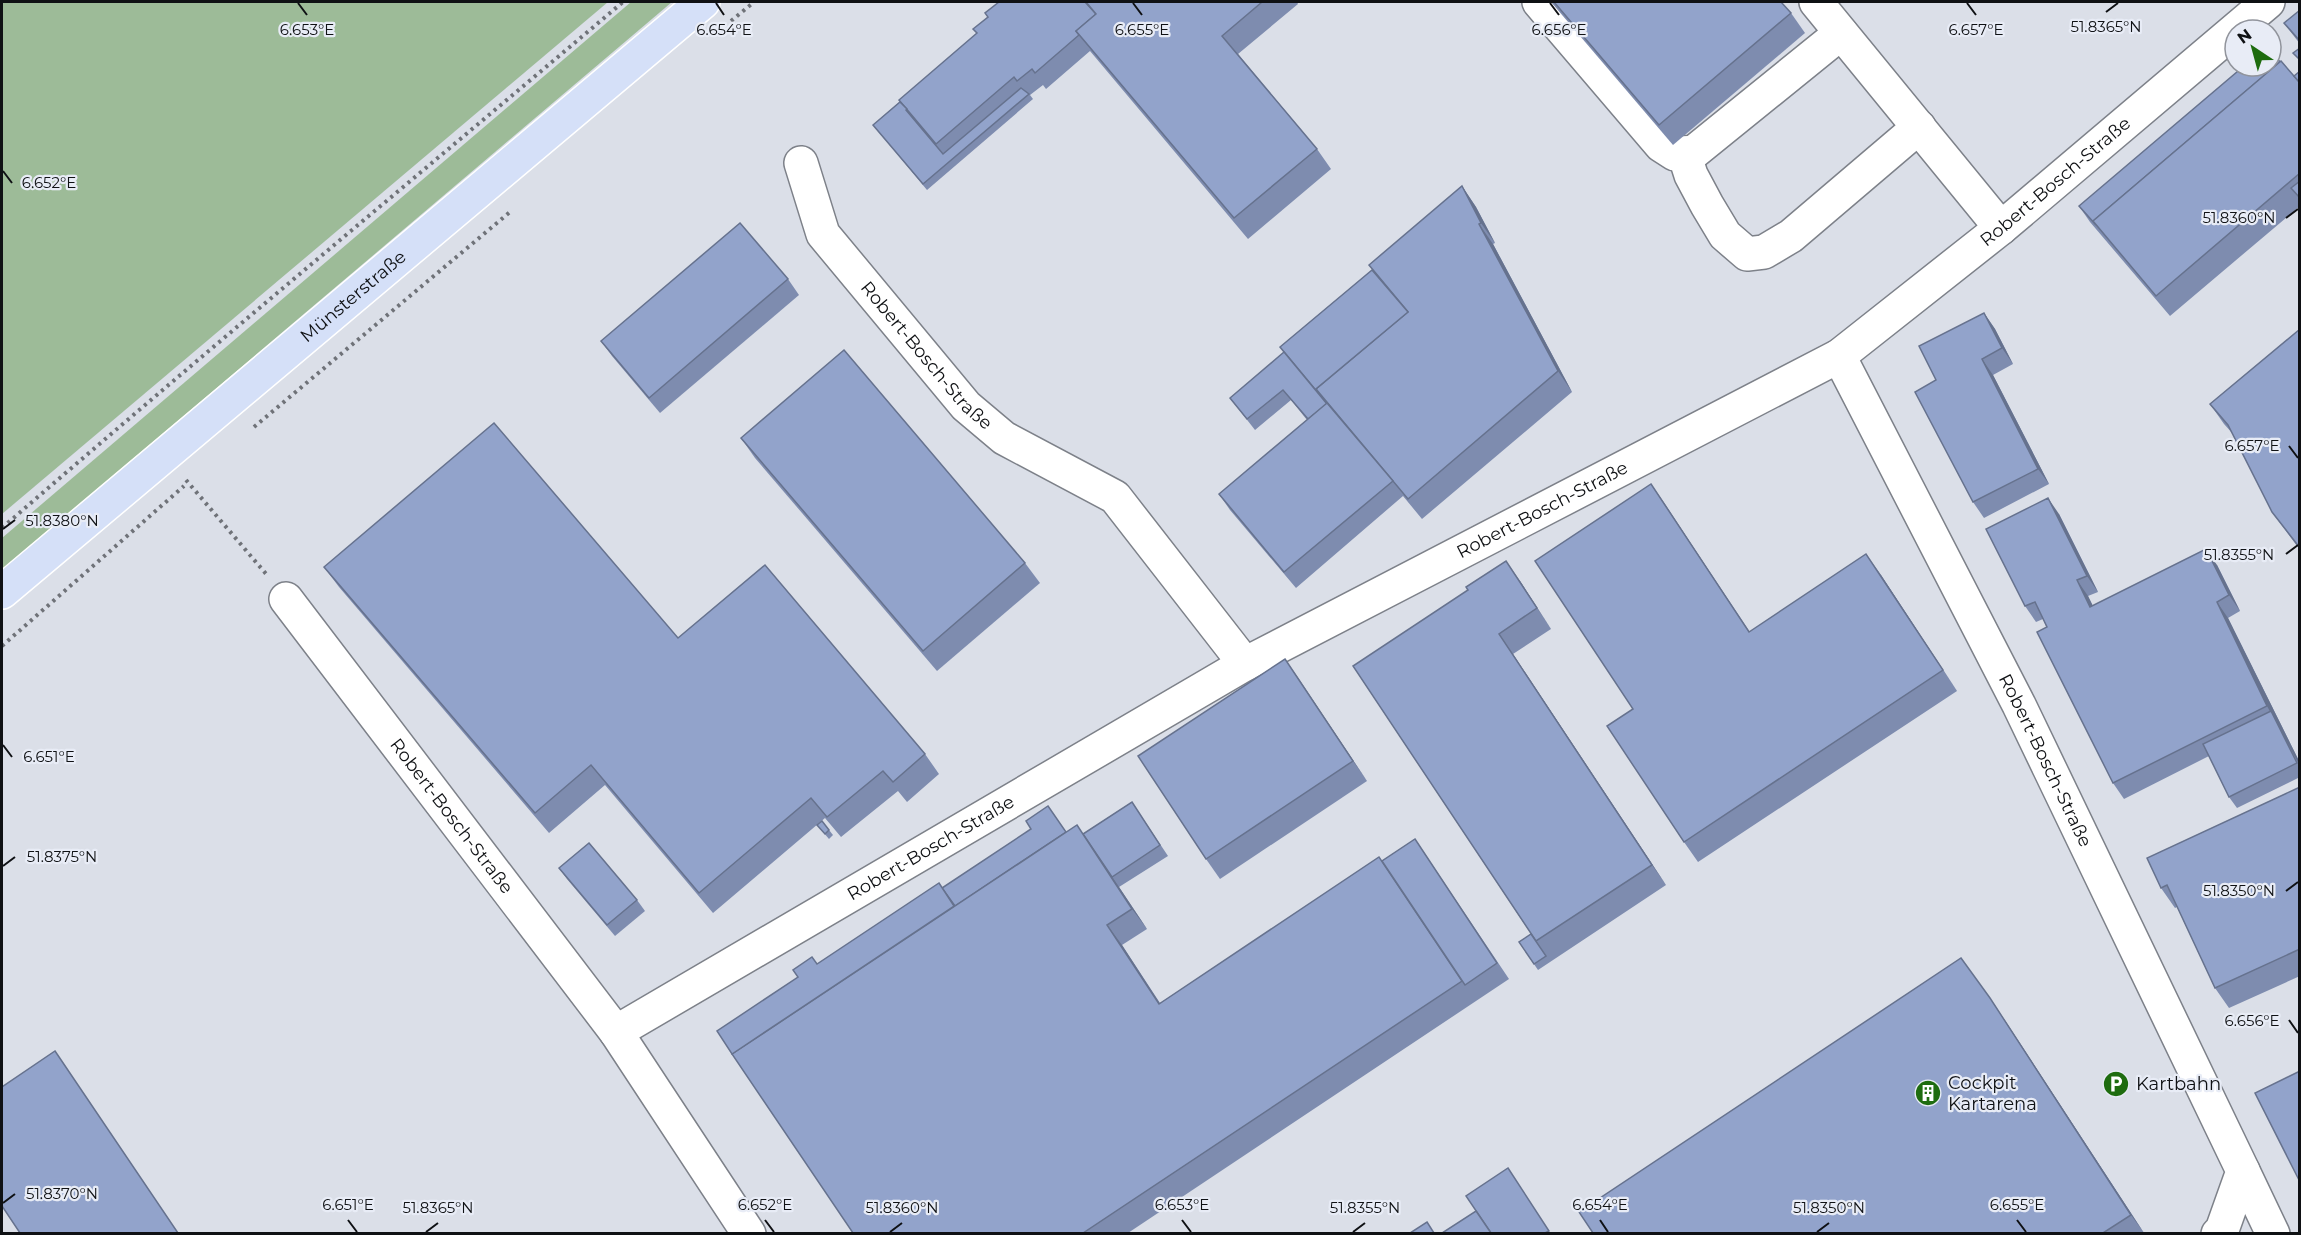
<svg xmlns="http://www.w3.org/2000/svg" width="2301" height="1235" viewBox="0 0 2301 1235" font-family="Montserrat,sans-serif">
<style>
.green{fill:#9dbb98}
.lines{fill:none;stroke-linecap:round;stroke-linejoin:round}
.minor-casing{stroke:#7d8189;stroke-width:36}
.major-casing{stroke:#fff;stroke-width:36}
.path{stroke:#6f7278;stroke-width:4;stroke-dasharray:3 4.5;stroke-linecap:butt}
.minor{stroke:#fff;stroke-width:33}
.major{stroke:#d5e0f8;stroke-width:33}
.wall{fill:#7e8caf}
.shaded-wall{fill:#66728e}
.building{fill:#92a3cb;stroke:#66728e;stroke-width:1.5}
.ticks{fill:none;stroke:#0f1114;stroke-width:2}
.labels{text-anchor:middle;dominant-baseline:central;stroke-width:4.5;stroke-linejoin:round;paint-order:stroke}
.street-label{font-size:18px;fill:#0f1114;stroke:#e8ecf6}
.poi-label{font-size:18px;fill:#0f1114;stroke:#e8ecf6;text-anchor:start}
.ticks-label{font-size:15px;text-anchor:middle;fill:#0f1114;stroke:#e8ecf6;stroke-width:4.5;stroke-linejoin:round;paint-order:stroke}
</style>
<rect width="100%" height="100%" fill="#dbdfe8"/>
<g class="green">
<path d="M2,2H608L2,514Z"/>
<path d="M631,2H672L2,570V538Z"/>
</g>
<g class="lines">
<g class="minor-casing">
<g id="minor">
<path d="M1539,2L1661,145L1675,154L1694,152L1841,33"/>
<path d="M1816,2L2001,228"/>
<path d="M1684,153L1691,175L1707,205L1725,235L1747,254L1764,252L1791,236L1919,127"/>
<path id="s1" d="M801,163L823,234L966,406L1004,438L1115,497L1245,664"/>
<path id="s2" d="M1839,356L2019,705L2243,1171L2222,1230L2218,1234"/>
<path id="s3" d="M286,599L616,1032L1245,664L1839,356L2001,228L2268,2"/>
<path d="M616,1032L749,1234"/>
<path d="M2243,1171L2273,1234"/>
</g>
</g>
<g class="major-casing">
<g id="major">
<path id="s4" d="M2,592L703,2"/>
</g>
</g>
<g class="path">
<path d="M731,21L754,2"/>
<path d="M254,427L510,212"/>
<path d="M186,480L267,575"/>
<path d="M2,528C207,350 416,177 623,2"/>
<path d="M2,646L184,486"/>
</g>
<use href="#minor" class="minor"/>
<use href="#major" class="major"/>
</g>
<g class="wall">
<path d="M999,2H1297L1298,4L1238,54L1317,149L1331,169L1248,239L1090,51L1046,89L1043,85L1030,95L1033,99L927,190L873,125L977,34L973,29L988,18Z"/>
<path d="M1551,2H1781L1791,13L1805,33L1673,145Z"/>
<path d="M2300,10V44L2284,23Z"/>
<path d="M2300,71V206L2170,316L2090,222L2079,206L2294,76Z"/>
<path d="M1462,186L1476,207L1495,243L1493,244L1572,392L1422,519L1403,496L1296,588L1230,510L1219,494L1307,420L1291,400L1255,430L1230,398L1284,352L1280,347L1372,270Z"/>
<path d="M788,279L799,295L660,413L612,356L601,341Z"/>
<path d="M1984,313L1995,329L2013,364L1993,375L2049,484L1984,518L1973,502L1936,380Z"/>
<path d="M2300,329V550L2272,512L2233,434L2224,424L2210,404Z"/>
<path d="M741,438L1025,563L1040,583L937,671L755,458Z"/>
<path d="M1651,484L1750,632L1881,575L1957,691L1698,862L1684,842L1633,709Z"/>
<path d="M2059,514L2098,592L2088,596L2093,606L2217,565L2240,611L2228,618L2300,763V777L2237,808L2229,797L2209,756L2124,799L2113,783L2043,619L2036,622L2025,606Z"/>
<path d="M324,567L678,638L925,754L939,774L907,802L898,791L841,837L825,818L713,913L605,785L549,833L339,587Z"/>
<path d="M1520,581L1551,629L1513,654L1666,885L1538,970L1519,942L1531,934L1353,666Z"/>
<path d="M1285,659L1367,781L1220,879L1206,859Z"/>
<path d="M2300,787V976L2229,1008L2215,988L2177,907L2175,908L2161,888Z"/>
<path d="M1132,802L1168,856L1119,887L1115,881L1147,929L1122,945L1160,1003L1382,861L1415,839L1509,979L1128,1233H853L942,888L1066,832L1083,834Z"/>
<path d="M817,825L829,830L833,835L829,839Z"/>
<path d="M559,868L637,900L645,911L615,936L567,879Z"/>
<path d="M2004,1019L2144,1233H1593Z"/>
</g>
<g class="shaded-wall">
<path d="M1462,186L1476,207L1495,243L1481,223Z"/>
<path d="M1479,224L1493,244L1572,392L1558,371Z"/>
<path d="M1984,313L1995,329L2013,364L2002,348Z"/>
<path d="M1982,359L1993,375L2049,484L2038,469Z"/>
<path d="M1651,484L1665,504L1763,653L1749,632Z"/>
<path d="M2048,498L2059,514L2098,592L2087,576Z"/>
<path d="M2206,549L2217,565L2240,611L2229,595Z"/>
<path d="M1866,554L1881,575L1957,691L1943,670Z"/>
<path d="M1506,561L1520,581L1551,629L1537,608Z"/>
<path d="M2077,580L2088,596L2101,623L2090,607Z"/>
<path d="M2217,602L2228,618L2300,763V766L2267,706Z"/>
<path d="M1499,634L1513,654L1666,885L1652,865Z"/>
<path d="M1285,659L1299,679L1367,781L1353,761Z"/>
<path d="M1091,845L1147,929L1132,909Z"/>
<path d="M1107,925L1122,945L1173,1024L1159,1004Z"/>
<path d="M1990,998L2004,1019L2144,1233L2131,1215Z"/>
</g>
<g class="building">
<path d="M999,2H1085L1096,14L1076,31L1079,35L1035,73L1032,69L1017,81L1014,77L936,144L899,100L977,33L973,29L988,17L985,13Z"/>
<path d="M1086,2H1262L1222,36L1317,149L1234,218L1076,31L1096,14Z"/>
<path d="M1554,2H1781L1791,13L1659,125Z"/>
<path d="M2300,10V41L2284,23Z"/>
<path d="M2300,48V60L2293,53Z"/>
<path d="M2271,51L2280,62L2093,221L2096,225L2079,206L2244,66H2271Z"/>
<path d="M2281,61L2300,83V173L2156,296L2093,221Z"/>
<path d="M2300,71V83L2294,76Z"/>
<path d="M1021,88L1029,94L923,184L873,125L900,102L907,109L906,110L943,154Z"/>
<path d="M2300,181V198L2291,188Z"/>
<path d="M1462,186L1481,223L1479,224L1558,371L1408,499L1316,389L1408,312L1369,265Z"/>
<path d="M740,223L788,279L649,398L601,341Z"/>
<path d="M1372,270L1408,312L1316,389L1319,394L1280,347Z"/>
<path d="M1984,313L2002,348L1982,359L2038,469L1973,502L1915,392L1936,380L1919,346Z"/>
<path d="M2300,329V548L2272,512L2228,425L2210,404Z"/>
<path d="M844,350L1025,563L923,651L741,438Z"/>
<path d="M1284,352L1327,404L1308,419L1283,390L1247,419L1230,398Z"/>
<path d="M1327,403L1393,481L1284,572L1219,494Z"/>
<path d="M494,423L678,638L765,565L925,754L893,782L883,771L827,817L811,798L699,893L591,765L535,813L324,567Z"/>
<path d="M1651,484L1749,632L1866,554L1943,670L1684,842L1607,726L1633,709L1535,561Z"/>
<path d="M2048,498L2087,576L2077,580L2090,607L2206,549L2229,595L2217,602L2267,706L2113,783L2037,632L2047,627L2035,602L2025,606L1986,529Z"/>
<path d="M1506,561L1537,608L1499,634L1652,865L1536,941L1353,666L1468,590L1466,587Z"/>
<path d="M1285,659L1353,761L1206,859L1138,756Z"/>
<path d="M2271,711L2297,763L2229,797L2203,744Z"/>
<path d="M2300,787V949L2215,988L2167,885L2161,888L2147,858Z"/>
<path d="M1132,802L1160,845L1112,877L1083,834Z"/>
<path d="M1048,806L1066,832L955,906L942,888L1031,829L1026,821Z"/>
<path d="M822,821L829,830L825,834L817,825Z"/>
<path d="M1077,825L1132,909L1107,925L1159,1004L1379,857L1462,981L1083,1233H853L732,1054Z"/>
<path d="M1415,839L1497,963L1465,985L1382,861Z"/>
<path d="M589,843L637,900L607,925L559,868Z"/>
<path d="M939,883L954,906L732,1054L717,1031L798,977L793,970L812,957L817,964Z"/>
<path d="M1531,934L1546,956L1534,964L1519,942Z"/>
<path d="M1961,958L1990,998L2131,1215L2103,1233H1593L1579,1212Z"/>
<path d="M55,1051L178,1233H20L2,1206V1087Z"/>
<path d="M2300,1071V1182L2255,1093Z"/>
<path d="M1508,1168L1549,1231L1545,1233H1491L1466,1196Z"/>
<path d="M1476,1211L1491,1233H1442Z"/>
<path d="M1427,1222L1434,1233H1410Z"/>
</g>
<path class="ticks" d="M298,3L307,15M716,3L724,15M1133,3L1142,15M1550,3L1559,15M1967,3L1976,15M2106,12L2118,3M3,171L12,183M2286,218L2298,209M2289,446L2298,458M3,529L15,520M2286,554L2298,545M3,745L12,757M3,866L15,857M2286,891L2298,882M2289,1020L2298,1033M3,1203L15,1194M348,1220L357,1232M765,1220L774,1232M1182,1220L1191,1232M1600,1220L1608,1232M2017,1220L2026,1232M426,1232L438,1223M890,1232L902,1223M1353,1232L1365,1223M1817,1232L1829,1223"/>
<defs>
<g id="parking-disc" transform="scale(1.35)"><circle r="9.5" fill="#1e6c0f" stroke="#e8ecf6"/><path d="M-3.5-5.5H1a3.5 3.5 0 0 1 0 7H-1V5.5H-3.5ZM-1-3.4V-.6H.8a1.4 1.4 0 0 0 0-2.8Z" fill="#fff"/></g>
<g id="building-disc" transform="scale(1.35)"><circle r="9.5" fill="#1e6c0f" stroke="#e8ecf6"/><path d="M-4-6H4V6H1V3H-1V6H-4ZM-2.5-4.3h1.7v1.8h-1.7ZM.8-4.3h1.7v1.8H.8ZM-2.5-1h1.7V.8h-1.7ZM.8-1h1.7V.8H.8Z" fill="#fff"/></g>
</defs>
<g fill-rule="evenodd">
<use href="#parking-disc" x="2116" y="1084"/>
<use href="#building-disc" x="1928" y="1093"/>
</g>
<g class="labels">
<g class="street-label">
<text stroke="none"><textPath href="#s3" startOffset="2220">Robert-Bosch-Straße</textPath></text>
<text stroke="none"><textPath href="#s4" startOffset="459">Münsterstraße</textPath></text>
<text stroke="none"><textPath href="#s1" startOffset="234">Robert-Bosch-Straße</textPath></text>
<text stroke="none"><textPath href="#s3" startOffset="1608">Robert-Bosch-Straße</textPath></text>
<text stroke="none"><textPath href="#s2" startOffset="454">Robert-Bosch-Straße</textPath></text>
<text stroke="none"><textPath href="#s3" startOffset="273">Robert-Bosch-Straße</textPath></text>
<text stroke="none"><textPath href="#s3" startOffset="909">Robert-Bosch-Straße</textPath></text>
</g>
<g class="poi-label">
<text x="1948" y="1083">Cockpit<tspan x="1948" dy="21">Kartarena</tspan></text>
<text x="2136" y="1084">Kartbahn</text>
</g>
</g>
<g class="ticks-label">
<text x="2106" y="32">51.8365°N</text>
<text x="307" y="35">6.653°E</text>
<text x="724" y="35">6.654°E</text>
<text x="1142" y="35">6.655°E</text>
<text x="1559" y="35">6.656°E</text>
<text x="1976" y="35">6.657°E</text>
<text x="49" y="188">6.652°E</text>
<text x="2239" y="223">51.8360°N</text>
<text x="2252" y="451">6.657°E</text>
<text x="62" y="526">51.8380°N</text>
<text x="2239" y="560">51.8355°N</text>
<text x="49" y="762">6.651°E</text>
<text x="62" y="862">51.8375°N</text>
<text x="2239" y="896">51.8350°N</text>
<text x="2252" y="1026">6.656°E</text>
<text x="62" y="1199">51.8370°N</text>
<text x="348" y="1210">6.651°E</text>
<text x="765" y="1210">6.652°E</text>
<text x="1182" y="1210">6.653°E</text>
<text x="1600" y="1210">6.654°E</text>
<text x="2017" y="1210">6.655°E</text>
<text x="438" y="1213">51.8365°N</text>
<text x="902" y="1213">51.8360°N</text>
<text x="1365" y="1213">51.8355°N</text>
<text x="1829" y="1213">51.8350°N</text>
</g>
<rect width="2301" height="1235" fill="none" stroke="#0f1114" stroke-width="6"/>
<g transform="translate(2253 48) rotate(324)"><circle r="28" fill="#e8ecf6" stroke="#91949c" stroke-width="1.5"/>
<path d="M0-4.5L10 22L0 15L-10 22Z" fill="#1e6c0f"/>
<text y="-9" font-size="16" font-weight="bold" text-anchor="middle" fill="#0f1114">N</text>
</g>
</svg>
